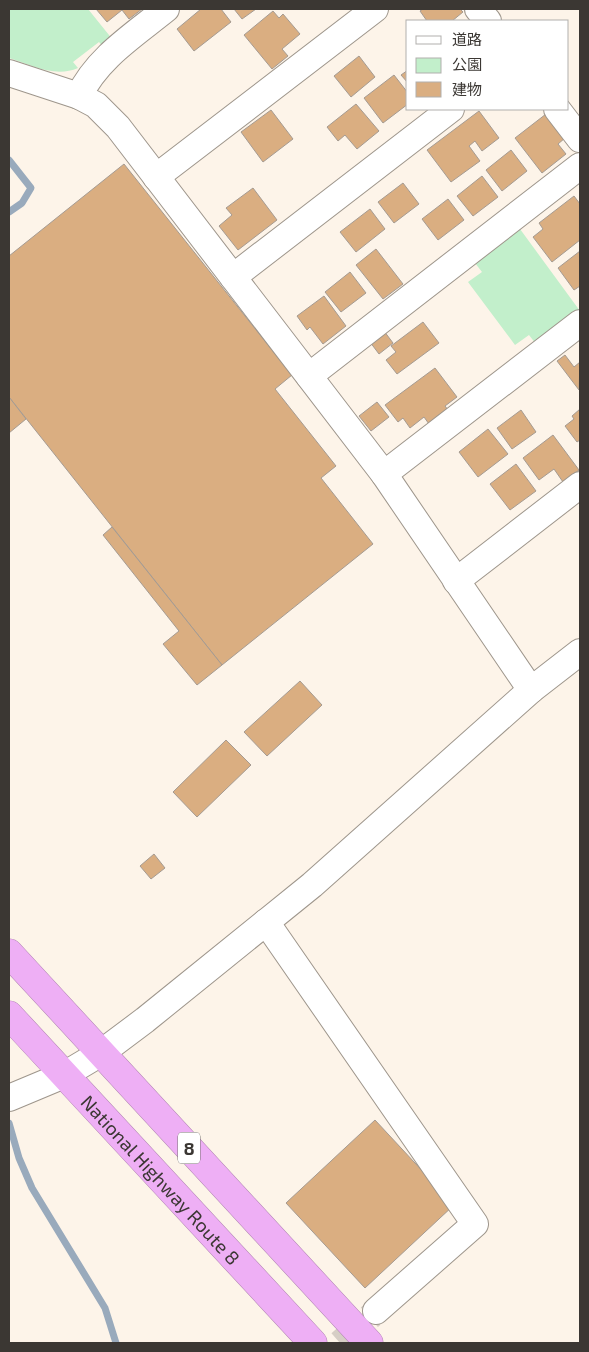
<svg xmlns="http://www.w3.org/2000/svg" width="589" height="1352" viewBox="0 0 589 1352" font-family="'Exo 2','Noto Sans JP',sans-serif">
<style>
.green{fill:#c2efcb}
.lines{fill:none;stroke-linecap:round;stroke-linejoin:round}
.stream{stroke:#99aabc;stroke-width:7}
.building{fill:#daae81;stroke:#a59b92}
.street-tunnel{stroke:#d6cec5;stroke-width:26;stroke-dasharray:26 13;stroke-linecap:butt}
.street-casing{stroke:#9e968c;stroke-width:28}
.highway-casing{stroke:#af85b1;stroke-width:29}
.street{stroke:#fff;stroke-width:26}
.highway{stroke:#eeaff5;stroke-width:28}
.labels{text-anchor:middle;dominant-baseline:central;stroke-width:4;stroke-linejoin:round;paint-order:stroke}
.shield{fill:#fff;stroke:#767370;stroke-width:1}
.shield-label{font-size:18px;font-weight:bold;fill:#3b3733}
.street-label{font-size:19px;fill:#3b3733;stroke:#fff}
</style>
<rect width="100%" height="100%" fill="#fdf4e9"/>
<g class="green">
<path d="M9,9H88L113,40L104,48L99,42L73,62L78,68C55,78 31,65 9,58Z"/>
<path d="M520,229L580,311L536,344L529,335L515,345L468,282L482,272L475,263Z"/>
</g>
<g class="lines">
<g class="stream">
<path d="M9,160L31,188L22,203L9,212"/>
<path d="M9,1123L19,1158L32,1188L105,1308L116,1343"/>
</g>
</g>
<g class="building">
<path d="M96,9H142L129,19L122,10L107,22Z"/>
<path d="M201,9H221L231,22L194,51L177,29Z"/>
<path d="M234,9H256L242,19Z"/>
<path d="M423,9H460L463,12L452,21H427L420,11Z"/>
<path d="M273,11L279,18L283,14L300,34L282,49L288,56L272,69L244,35Z"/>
<path d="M359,56L375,77L351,97L334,76Z"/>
<path d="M408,70V83L401,75Z"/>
<path d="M394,75L408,93V104L383,123L364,98Z"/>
<path d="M356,104L379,131L357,149L345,135L338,141L327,127Z"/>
<path d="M271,110L293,139L263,162L241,132Z"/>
<path d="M479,111L499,138L482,151L475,141L469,146L480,161L451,182L427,150Z"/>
<path d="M546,114L565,138L558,144L566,154L542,173L515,138Z"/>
<path d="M511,150L527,171L502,191L486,170Z"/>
<path d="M124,164L292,375L275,389L336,466L321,478L373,544L222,665L9,397V256Z"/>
<path d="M482,176L498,197L473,216L457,196Z"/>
<path d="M403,183L419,204L394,223L378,202Z"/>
<path d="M253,188L277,220L238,250L219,226L232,215L226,208Z"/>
<path d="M574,196L580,204V240L552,262L533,237L543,229L539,223Z"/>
<path d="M448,199L464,220L438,240L422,219Z"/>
<path d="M370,209L385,229L356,252L340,232Z"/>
<path d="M376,249L403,284L383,299L356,265Z"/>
<path d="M580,251V286L574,290L558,268Z"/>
<path d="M350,272L366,293L341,312L325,292Z"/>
<path d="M324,296L346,326L323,344L310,327L307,330L297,316Z"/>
<path d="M423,322L439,343L397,374L386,360L396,352L391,346Z"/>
<path d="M384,331L393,343L379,354L370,342Z"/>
<path d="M565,355L574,367L580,362L579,390L557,361Z"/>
<path d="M435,368L457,397L445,406L448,410L429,424L424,417L410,428L403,418L398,422L385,405Z"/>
<path d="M9,397L26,419L9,433Z"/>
<path d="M377,402L389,417L371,431L359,416Z"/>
<path d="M580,409V440L577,442L565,426L574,419L572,416Z"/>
<path d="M521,410L536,432L512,449L497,428Z"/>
<path d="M488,429L508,454L478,477L459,452Z"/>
<path d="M553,435L579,470L563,482L554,469L539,480L523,458Z"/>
<path d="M516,464L536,491L510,510L490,484Z"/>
<path d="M112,527L222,665L197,685L163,644L179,631L103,535Z"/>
<path d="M300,681L322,705L267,756L244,732Z"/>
<path d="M226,740L251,765L197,817L173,792Z"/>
<path d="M154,854L165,868L151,879L140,866Z"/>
<path d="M375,1120L454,1205L365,1288L286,1203Z"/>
</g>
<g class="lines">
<path class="street-tunnel" d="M340,1343L372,1315"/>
<g class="street-casing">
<g id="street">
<path d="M478,9L488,21"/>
<path d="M9,73L79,96L96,105L118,127L384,474L531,690"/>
<path d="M79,96C97,58 134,35 166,9"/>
<path d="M557,109L580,139"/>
<path d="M156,177L375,9"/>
<path d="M233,277L451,109"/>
<path d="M309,376L580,166"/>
<path d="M384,474L580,323"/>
<path d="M456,581L580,485"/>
<path d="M266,922L475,1224L376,1311"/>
<path d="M9,1098L64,1075L101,1053L145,1020L312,885L531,690L580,652"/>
</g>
</g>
<g class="highway-casing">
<g id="highway">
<path d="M9,953L369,1343"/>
<path id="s1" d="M9,1015L313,1343"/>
</g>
</g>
<use href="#street" class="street"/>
<use href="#highway" class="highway"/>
</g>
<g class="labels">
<rect class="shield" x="178" y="1132.5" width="22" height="31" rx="4"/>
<g class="shield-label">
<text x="189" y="1148">8</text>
</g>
<g class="street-label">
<text stroke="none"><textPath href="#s1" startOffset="224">National Highway Route 8</textPath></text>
</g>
</g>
<rect width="589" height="1352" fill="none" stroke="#3b3733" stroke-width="20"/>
<rect x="406" y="20" width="162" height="90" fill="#ffffff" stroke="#b1afad"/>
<rect x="416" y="36" width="25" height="8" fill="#ffffff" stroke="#b1afad"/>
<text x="452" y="45" font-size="15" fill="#3b3733">道路</text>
<rect x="416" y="58" width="25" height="15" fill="#c2efcb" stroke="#b1afad"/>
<text x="452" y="70" font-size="15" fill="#3b3733">公園</text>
<rect x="416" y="82" width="25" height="15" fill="#daae81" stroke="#b1afad"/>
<text x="452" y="95" font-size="15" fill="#3b3733">建物</text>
</svg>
